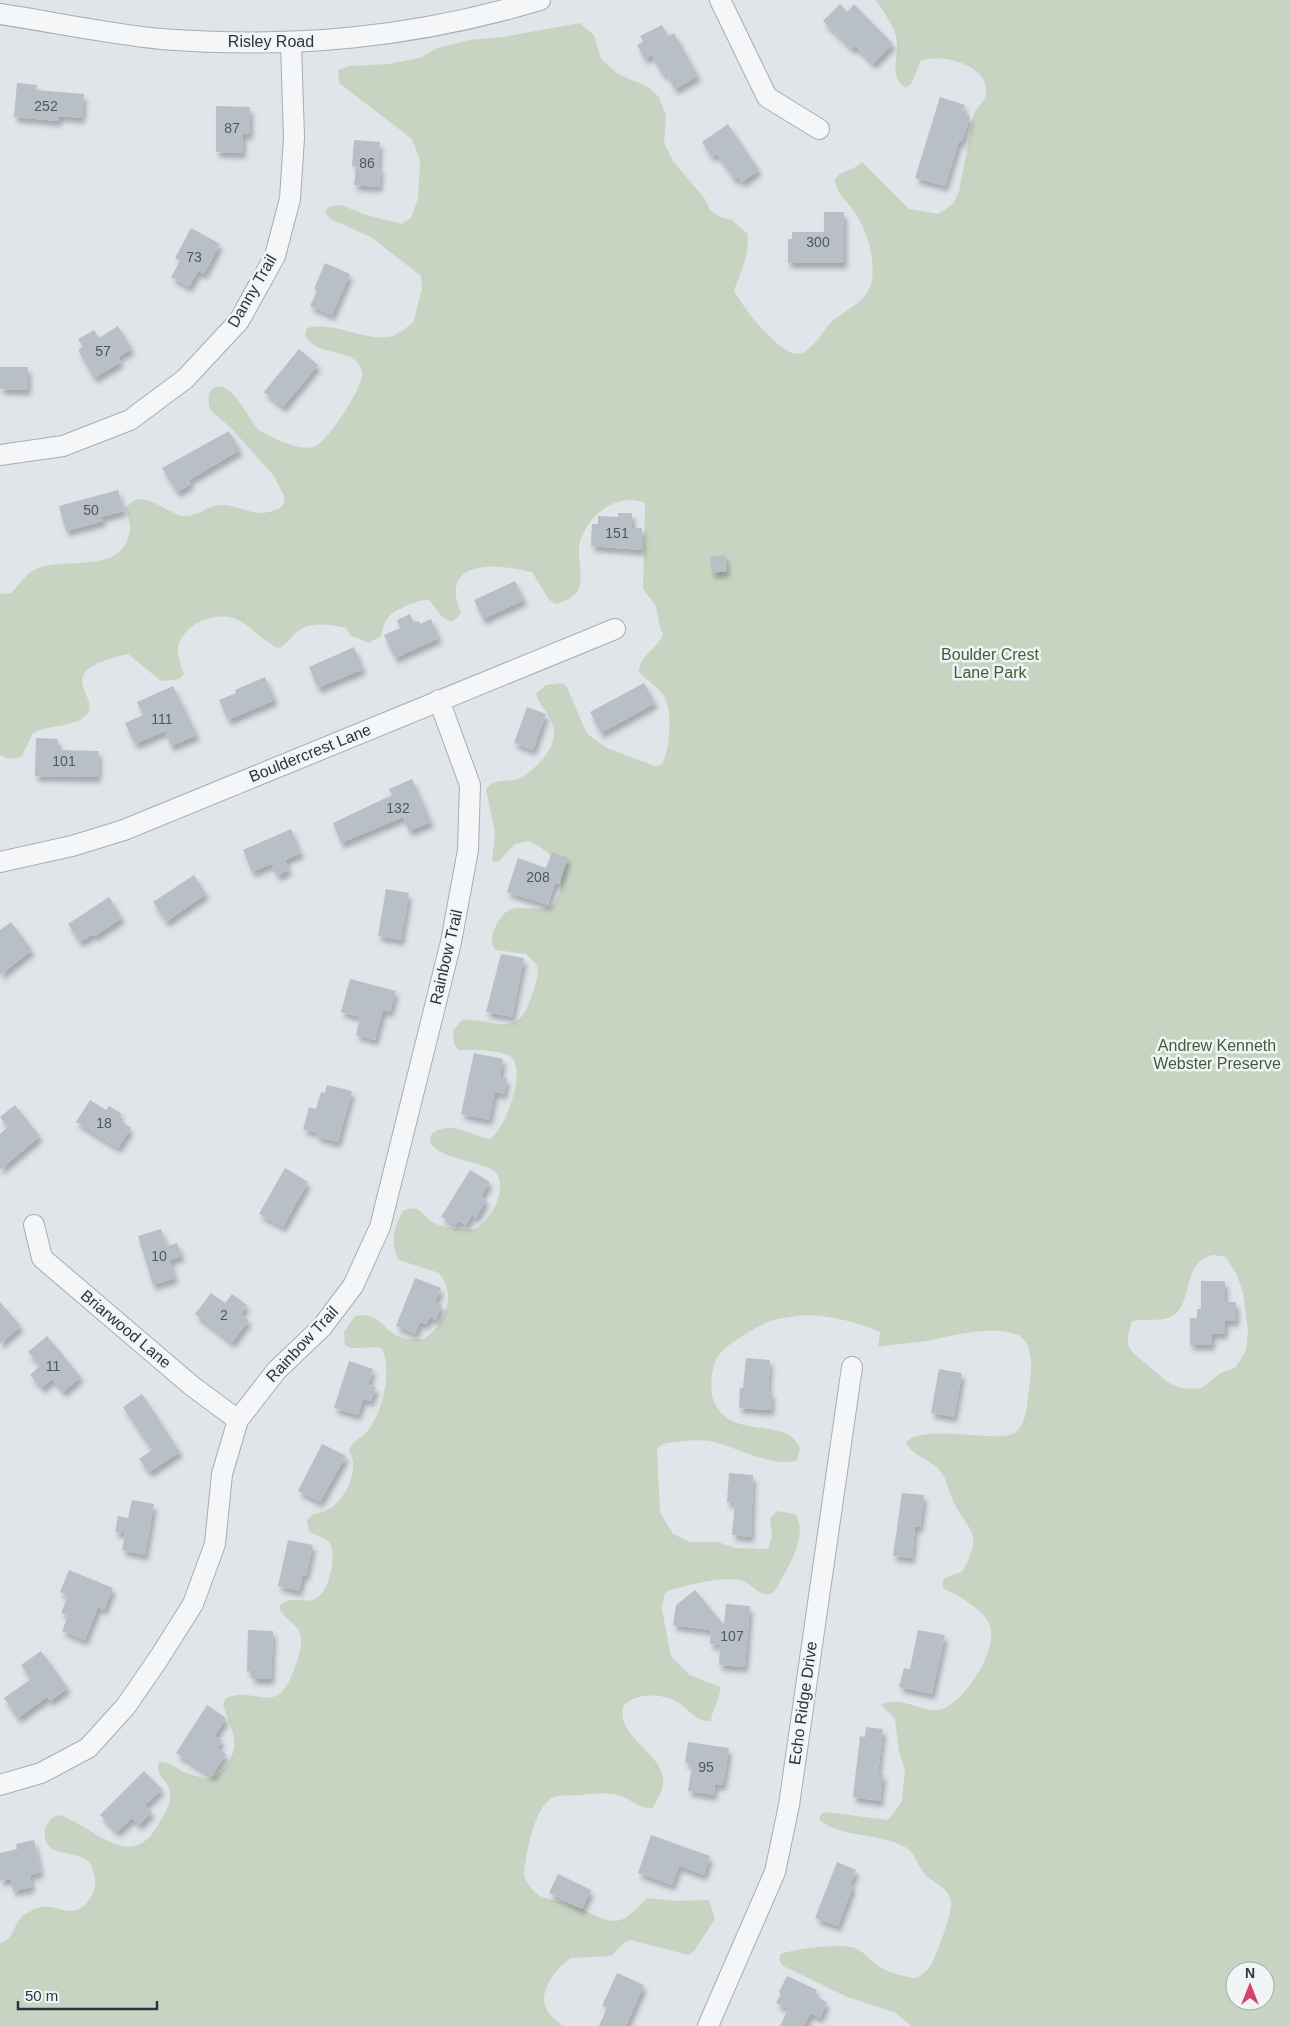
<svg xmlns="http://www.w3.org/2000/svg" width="1290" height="2026" viewBox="0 0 1290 2026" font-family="Arial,sans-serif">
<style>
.green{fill:#c8d4c2;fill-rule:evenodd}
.building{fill:#b8bfc7;filter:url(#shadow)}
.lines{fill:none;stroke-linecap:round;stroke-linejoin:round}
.minor-casing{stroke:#a6adb4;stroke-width:22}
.minor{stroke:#f4f6f8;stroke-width:20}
.labels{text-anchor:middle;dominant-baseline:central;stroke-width:5;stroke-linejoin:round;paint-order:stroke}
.number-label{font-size:14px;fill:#4d5863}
.street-label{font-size:16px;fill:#293542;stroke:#f1f4f7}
.park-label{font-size:16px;fill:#425e36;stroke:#f1f4f7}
</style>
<defs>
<filter id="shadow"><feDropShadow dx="3" dy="5.5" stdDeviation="2.5" flood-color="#0004"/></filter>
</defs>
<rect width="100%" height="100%" fill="#e1e5ea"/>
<path class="green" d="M875,0H1290V2026H912L894,2012L847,1997L783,1966L779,1960L781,1954C794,1949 845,1942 857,1949C866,1953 870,1961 878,1966C887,1972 905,1977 915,1978C921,1976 926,1972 930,1966C936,1957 953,1912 951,1901C949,1888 933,1883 925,1874C917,1866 916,1853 905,1847C878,1832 844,1839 819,1820L821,1814L827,1812L888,1820L902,1801L905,1771L899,1752L895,1719L881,1705C903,1693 924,1717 945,1708C967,1698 1002,1645 988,1621C980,1608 958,1595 944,1589L942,1583L945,1578L963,1571C984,1530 969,1534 953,1501C947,1488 947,1475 935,1466C926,1458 910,1454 906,1442C927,1422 1003,1446 1017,1431C1026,1422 1027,1407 1028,1395C1030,1381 1033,1364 1029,1350C1028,1344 1023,1337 1018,1335C992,1325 957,1335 931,1340C914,1343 896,1344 878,1347L880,1332C857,1322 835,1317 810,1315C802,1315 772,1319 765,1323C752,1330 724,1345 717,1358C711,1367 710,1390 713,1399C729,1443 786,1414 800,1448L797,1460C774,1469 734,1446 710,1441C697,1439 681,1441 667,1443L661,1445L657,1450L660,1512L673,1534L690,1542H718L735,1548L768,1549L772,1536L770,1518L777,1511L795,1514C808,1533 792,1561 782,1578C778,1584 777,1590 771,1594C756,1596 753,1583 740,1580C718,1577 689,1585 667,1591L664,1596L662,1609L671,1656L690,1675L720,1687C721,1698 712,1709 711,1721C694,1722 690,1709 677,1702C662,1693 637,1693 624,1705C613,1737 666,1753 663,1783C663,1791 656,1801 653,1808C640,1809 632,1800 621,1796C609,1792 595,1793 583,1795C574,1796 561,1794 552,1798C534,1807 525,1858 524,1876C527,1884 536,1896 545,1898C555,1901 565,1902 575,1906C587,1910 603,1922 616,1921C629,1919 638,1906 647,1898L675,1901L709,1900L715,1919L694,1951L688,1955L631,1940L625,1942L611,1956L571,1958C557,1967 538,1991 546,2008C549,2015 557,2021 562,2026H0V1943C15,1939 13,1923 24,1915C28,1912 36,1908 41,1907C51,1905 61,1911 71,1911C86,1910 96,1893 95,1880C93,1847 64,1859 50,1847C39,1837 46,1816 60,1815C94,1827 131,1873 158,1825C163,1816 172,1803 170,1793C169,1780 154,1776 159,1762C170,1761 175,1768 184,1772C191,1774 204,1780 211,1778C224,1774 236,1754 234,1741C233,1727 226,1717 223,1704L226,1698C256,1685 276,1718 293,1672C297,1662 302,1649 301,1638C300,1623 282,1620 279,1607C289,1594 302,1604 315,1599C329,1594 338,1553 329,1542C324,1536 315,1536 309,1531L307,1520C314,1511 322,1514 331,1508C347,1496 360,1468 349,1451C353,1439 363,1438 370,1428C383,1408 392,1372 382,1349C370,1344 355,1352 345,1345L344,1332L355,1316C380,1311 381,1329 400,1337C407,1340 416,1339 424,1339C446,1324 457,1295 439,1273L399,1260C389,1244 394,1226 403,1211C420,1202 423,1217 434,1223C444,1228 462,1229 474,1229C491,1222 509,1188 495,1171C476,1160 439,1159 430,1142L431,1135C450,1118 469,1136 490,1139C505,1129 526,1073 512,1058C503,1049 471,1050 459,1050L454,1044L453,1031L462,1020C493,1018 517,1040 530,1000C534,990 538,978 538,966L526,954L495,950C491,943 491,936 495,928C510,893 530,917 554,905C570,875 558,855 529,841L515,844L498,862L492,861L495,833L486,789C497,776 510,784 522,777C536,769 556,748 554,731C552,714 539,707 536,693L546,685L562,683L567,687L586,732L590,736L607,748L655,766L661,765C670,753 672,715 666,700C662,689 647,681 639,672C639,655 658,649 663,634L660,628L656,606L643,589L645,503C616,491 583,518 579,548C578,560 584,579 578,590C573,598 565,602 556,604L549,600L532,572C509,567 453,556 456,595C456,602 460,608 461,614L452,622L441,616L429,600C418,599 393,610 387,619C382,624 384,631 380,637L369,643L351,636L346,628C330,624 308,621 296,633C289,639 287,645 278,648C261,641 251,624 233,618C214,612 185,624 179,644C176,653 181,665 184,674L180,679L161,681L128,654C46,672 102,696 87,714C76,728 49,724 33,733L22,756C14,759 8,760 0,755V594L11,593C20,584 26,572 39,568C71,557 127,575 130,527C130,521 127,515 126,508C141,485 166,514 184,516C197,517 207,506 220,505C244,504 252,521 280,508L284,503V496L274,476L231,428L210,410C209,402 206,392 214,388C232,378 249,422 260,431C274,438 298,451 314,447C327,443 366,384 362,371C355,345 314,359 305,334L307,328C335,321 361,340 389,337C397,336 406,327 413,323L422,289L421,276L371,237L330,219L325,212L328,207L341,205L369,216L402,224L411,218L418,199L420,160L412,139L339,83L338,70L350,66L388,64L420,58L437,48L470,40L502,37L580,23L594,35L601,59L618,74L648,87L659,97L666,115L664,143L673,161L705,199L710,210L720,217L732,220L747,233C751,254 740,272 734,291C742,306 783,361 802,353C816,347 824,327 836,318C850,308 869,299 872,280C875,257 867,230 854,211C846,200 836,193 835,179C842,169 852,172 862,162L909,209L938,214L953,204L959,191L974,113C978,106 985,102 986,93C990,66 941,52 921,61L911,84L906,88C886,74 901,56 896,37C894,26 882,9 875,0ZM1213,1255L1226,1257L1237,1275L1243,1293L1248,1330L1246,1350L1236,1367L1219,1374L1202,1388C1172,1392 1165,1379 1144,1362C1138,1357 1131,1353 1128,1344C1127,1338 1130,1327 1132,1321C1145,1318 1162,1323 1174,1315C1193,1302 1182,1262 1213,1255ZM1235,1971H1265V2001H1235Z"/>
<g class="building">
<path d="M840,4L847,12L854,4L893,44L873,64L855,46L852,49L823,21Z"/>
<path d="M662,25L668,36L674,33L698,76L675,89L666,73L663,75L652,55L645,59L637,45L643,42L640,36Z"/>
<path d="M17,83L37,85L36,90L84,94L82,118L59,116V121L14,117Z"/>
<path d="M940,97L965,105L962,113L970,116L962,142L959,141L945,186L915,178Z"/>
<path d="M216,106L250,107V134H243V153L216,152Z"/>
<path d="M728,124L759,170L742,182L738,177L735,180L717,154L712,157L702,142Z"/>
<path d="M354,140L380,142L378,168H381L379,187L354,185L356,166H352Z"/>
<path d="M824,212H844V263H788V239H792V232H824Z"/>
<path d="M191,228L220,244L204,274L198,271L189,287L171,277L180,261L175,258Z"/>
<path d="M325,263L350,274L332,315L310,306L317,291L314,289Z"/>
<path d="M118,326L132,349L118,357L121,362L94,378L78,350L83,347L78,339L94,330L99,338Z"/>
<path d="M299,349L318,365L283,407L264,392Z"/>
<path d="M0,367H28V390L0,389Z"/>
<path d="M229,431L240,450L189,480L191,484L177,492L162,468Z"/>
<path d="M118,490L124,511L101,517L103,521L66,531L59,506Z"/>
<path d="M618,513H632V528H642V550L591,546L592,524H598V516L618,517Z"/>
<path d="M725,555L727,571L712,573L710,557Z"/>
<path d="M515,581L524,600L483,619L474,600Z"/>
<path d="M410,614L414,623L419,621L420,624L431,619L439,638L395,658L384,635L400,628L397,620Z"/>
<path d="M354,647L363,669L318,688L309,667Z"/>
<path d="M265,677L275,700L228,720L219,700L236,693L235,690Z"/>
<path d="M644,683L655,703L601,733L590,712Z"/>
<path d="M173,686L197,735L171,746L165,731L135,744L125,723L143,715L137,702Z"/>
<path d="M527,707L546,714L533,750L514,743Z"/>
<path d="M36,738L58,739V750L99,751L98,777L35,776Z"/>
<path d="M412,779L431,822L409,831L403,817L341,843L333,823L392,795L389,789Z"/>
<path d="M291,829L301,853L285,860L289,870L277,876L271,864L252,872L243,850Z"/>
<path d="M552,852L568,858L559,884L555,883L548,905L507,892L518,858L546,868Z"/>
<path d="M194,875L206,894L166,922L153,902Z"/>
<path d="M386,889L409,893L401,940L378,936Z"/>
<path d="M109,897L122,918L95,936L93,934L80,942L68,924Z"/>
<path d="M11,922L32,950L0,975V930Z"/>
<path d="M501,954L524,958L512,1017L486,1012Z"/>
<path d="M350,979L396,991L390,1012L383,1010L375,1040L356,1035L360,1017L341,1012Z"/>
<path d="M474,1053L503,1059L500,1077L507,1078L504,1094L495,1092L489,1120L461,1114Z"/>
<path d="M327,1085L352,1091L338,1142L317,1137L318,1133L303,1129L309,1107L316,1109L321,1092L325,1093Z"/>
<path d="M90,1100L106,1110L109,1106L122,1114L118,1119L131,1128L118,1148L76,1122Z"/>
<path d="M15,1105L40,1136L0,1170V1134L8,1127L0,1117Z"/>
<path d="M285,1168L308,1182L283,1227L259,1214Z"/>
<path d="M470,1170L490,1182L481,1196L486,1200L476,1218L472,1215L466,1225L458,1221L456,1225L441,1217Z"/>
<path d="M161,1229L167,1246L177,1243L182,1256L170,1260L175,1278L153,1285L138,1236Z"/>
<path d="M415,1278L441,1288L435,1302L442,1305L436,1320L430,1317L426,1324L420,1322L415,1334L396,1326Z"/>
<path d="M1201,1281H1225V1302H1236V1321H1225V1333L1212,1334V1345H1190V1318H1197V1309H1201Z"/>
<path d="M211,1293L225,1303L232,1294L247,1305L241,1314L249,1320L232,1343L195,1314Z"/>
<path d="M0,1302L21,1326L0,1344Z"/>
<path d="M47,1336L81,1377L63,1392L52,1379L42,1388L30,1375L40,1366L28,1352Z"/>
<path d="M746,1358L770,1360L768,1392L772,1393L771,1410L739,1408L740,1388H743Z"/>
<path d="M349,1361L373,1369L368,1385L376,1387L371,1401L363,1399L358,1415L334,1408Z"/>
<path d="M939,1369L962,1373L954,1417L931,1413Z"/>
<path d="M142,1394L180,1452L149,1472L139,1459L152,1450L123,1407Z"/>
<path d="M322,1444L346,1456L320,1502L298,1491Z"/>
<path d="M729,1473L753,1475L751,1537L732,1535L735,1503L727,1502Z"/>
<path d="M902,1493L924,1495L920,1527H915L912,1558L893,1556Z"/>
<path d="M132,1500L154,1504L145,1555L122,1550L125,1533L115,1532L118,1516L128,1518Z"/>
<path d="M288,1540L313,1545L306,1576L303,1575L299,1591L278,1586Z"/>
<path d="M69,1570L113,1588L104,1610L98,1607L85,1640L62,1631L68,1616L61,1613L68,1596L60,1592Z"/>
<path d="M695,1590L724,1625L726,1604L750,1606L745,1667L719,1665L720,1645L710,1644L711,1630L673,1625L676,1605Z"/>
<path d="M248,1630L273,1631L271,1679H252V1671H247Z"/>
<path d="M918,1630L945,1635L932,1694L899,1687L904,1668L910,1669Z"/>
<path d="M41,1651L68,1688L50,1701L47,1697L18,1718L4,1698L31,1679L21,1665Z"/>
<path d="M207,1705L226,1718L215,1736L222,1740L217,1748L226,1754L212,1776L176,1753Z"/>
<path d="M866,1727L883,1729L878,1773L883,1774L880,1801L853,1797L860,1736L865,1737Z"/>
<path d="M688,1742L729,1748L723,1785L715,1784L714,1795L688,1791L692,1764L685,1763Z"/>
<path d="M144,1771L162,1789L145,1805L152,1812L139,1825L132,1818L117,1832L100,1815Z"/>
<path d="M651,1835L710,1856L704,1875L679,1866L672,1885L638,1873Z"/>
<path d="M34,1840L41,1872L30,1875L32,1887L13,1891L11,1879L0,1881V1853L17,1849L16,1844Z"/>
<path d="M837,1862L856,1870L850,1885L853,1886L838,1926L815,1918Z"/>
<path d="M558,1874L591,1890L582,1909L549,1893Z"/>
<path d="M617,1973L644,1985L626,2026H599L607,2008L602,2006Z"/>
<path d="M787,1976L817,1990L814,1996L827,2002L820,2018L811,2013L804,2026H780L788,2009L776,2003L781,1994L779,1992Z"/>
</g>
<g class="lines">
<g class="minor-casing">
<g id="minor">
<path d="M720,0L767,97L819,129"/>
<path d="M0,14C53,22 108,34 161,39C293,49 413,38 540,0"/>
<path d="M0,455L63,446L130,420L185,379L239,321L275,256L290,199L294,138L291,43"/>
<path d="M0,862L72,846L124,830L615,629"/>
<path d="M34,1225L42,1258L192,1386L238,1420"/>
<path d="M0,1785L41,1773L88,1748L126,1706L159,1658L193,1604L215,1544L222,1474L238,1420L276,1371L322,1327L353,1286L380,1227L451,942L468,850L470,785L439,700"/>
<path d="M708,2026L775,1872L789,1805L852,1367"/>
</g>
</g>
<use href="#minor" class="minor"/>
</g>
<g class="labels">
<g class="number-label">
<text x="46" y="106">252</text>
<text x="232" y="128">87</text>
<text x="367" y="163">86</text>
<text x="818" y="242">300</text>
<text x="194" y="257">73</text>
<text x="103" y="351">57</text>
<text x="91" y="510">50</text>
<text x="617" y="533">151</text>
<text x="162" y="719">111</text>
<text x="64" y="761">101</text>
<text x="398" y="808">132</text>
<text x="538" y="877">208</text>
<text x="104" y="1123">18</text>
<text x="159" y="1256">10</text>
<text x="224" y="1315">2</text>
<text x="53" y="1366">11</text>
<text x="732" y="1636">107</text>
<text x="706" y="1767">95</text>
</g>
<g class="street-label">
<text x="271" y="41">Risley Road</text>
<text transform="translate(252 291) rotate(-60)">Danny Trail</text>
<text transform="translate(310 753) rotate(-22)">Bouldercrest Lane</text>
<text transform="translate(446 957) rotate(-77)">Rainbow Trail</text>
<text transform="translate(126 1329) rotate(40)">Briarwood Lane</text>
<text transform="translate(302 1344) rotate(-47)">Rainbow Trail</text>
<text transform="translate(803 1703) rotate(-82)">Echo Ridge Drive</text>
</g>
<g class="park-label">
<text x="990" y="654">Boulder Crest<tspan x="990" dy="18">Lane Park</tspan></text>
<text x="1217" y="1045">Andrew Kenneth<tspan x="1217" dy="18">Webster Preserve</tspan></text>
</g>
</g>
<g transform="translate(1250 1986)"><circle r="24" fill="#f1f4f7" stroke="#a1a8af"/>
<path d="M0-4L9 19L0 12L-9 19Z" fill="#cf4669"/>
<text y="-8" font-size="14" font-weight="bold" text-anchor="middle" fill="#293542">N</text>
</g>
<path d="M18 2001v8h139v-8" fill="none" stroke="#293542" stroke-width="2.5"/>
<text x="25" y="2001" font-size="15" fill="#293542" stroke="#f1f4f7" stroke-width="4" paint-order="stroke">50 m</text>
</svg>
